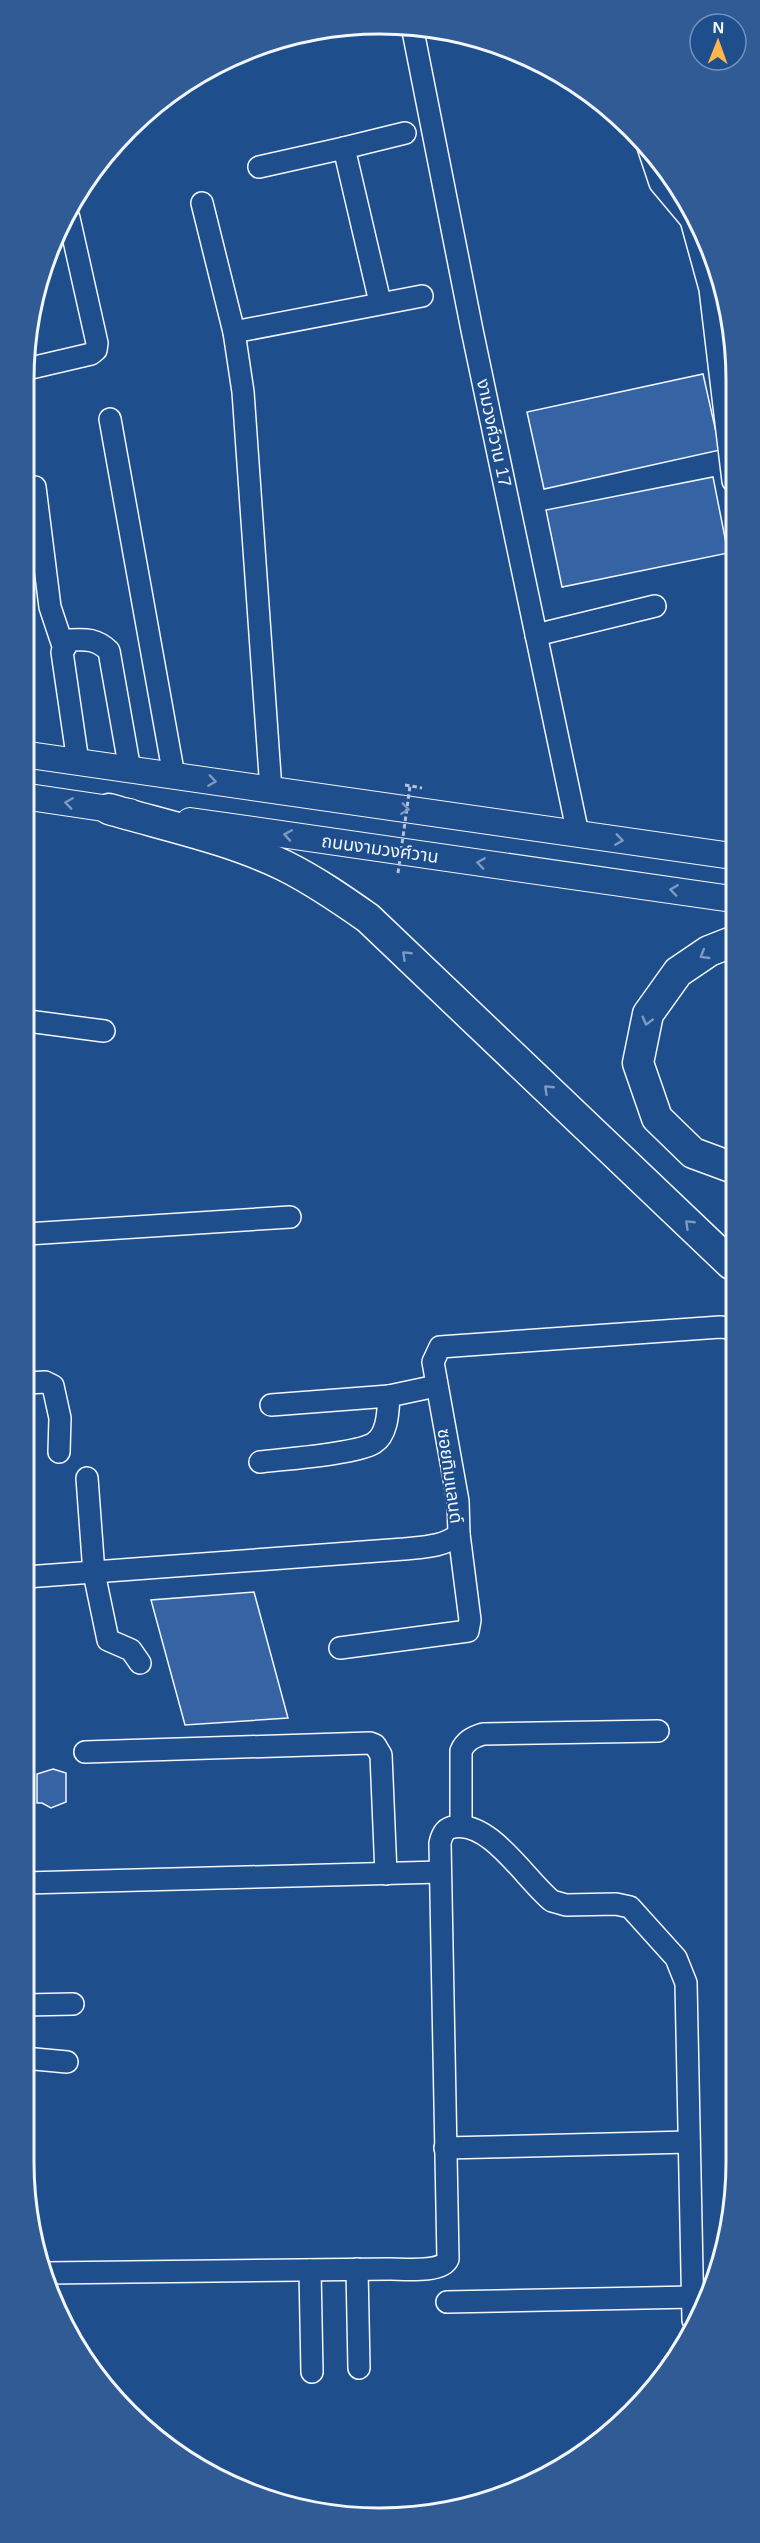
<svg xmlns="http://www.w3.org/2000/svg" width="760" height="2543" viewBox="0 0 760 2543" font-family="Arial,'Noto Sans Thai',sans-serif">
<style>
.building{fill:#3563a3;stroke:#f2f6ff;stroke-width:1.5}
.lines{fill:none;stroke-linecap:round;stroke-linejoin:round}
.minor-casing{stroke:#f2f6ff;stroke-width:24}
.major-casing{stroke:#f2f6ff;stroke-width:28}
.highway-casing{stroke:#f2f6ff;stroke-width:33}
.path{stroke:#b3c4dc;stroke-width:3;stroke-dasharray:4.5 3;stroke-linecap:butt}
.minor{stroke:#1f4e8c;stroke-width:21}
.major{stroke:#1f4e8c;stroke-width:26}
.highway{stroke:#1f4e8c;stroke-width:30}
.path-bridge{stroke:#b3c4dc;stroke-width:3;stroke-dasharray:4.5 3;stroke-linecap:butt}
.oneway{stroke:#7e9ac0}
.labels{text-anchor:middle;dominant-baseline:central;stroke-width:4.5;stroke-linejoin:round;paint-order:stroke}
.street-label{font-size:18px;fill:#f2f6ff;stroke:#1f4e8c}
.rim{fill:none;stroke:#f2f6ff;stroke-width:3}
</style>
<rect width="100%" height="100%" fill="#1f4e8c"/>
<g class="building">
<path d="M703,374L720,450L544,489L527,412Z"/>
<path d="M713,477L728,553L562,587L546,510Z"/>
<path d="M254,1592L288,1718L185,1725L151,1600Z"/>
<path d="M53,1769L66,1773V1802L51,1808L42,1803H37V1774Z"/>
</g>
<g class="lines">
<g class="minor-casing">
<g id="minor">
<path d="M413,31L472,330L578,834"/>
<path d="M647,144L660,183L691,220"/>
<path d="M259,167L344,148"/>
<path d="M202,203L234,332L243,392L271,790"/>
<path d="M694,219L691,220L710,289L733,481"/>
<path d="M380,302L344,148L405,133"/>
<path d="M234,332L422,296"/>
<path d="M31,368L91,354L96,350L97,343L69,218"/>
<path d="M110,419L174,776"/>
<path d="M35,487L50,607L64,649"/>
<path d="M536,635L655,606"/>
<path d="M78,762L62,652L70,640C86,639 97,639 109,651L130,770"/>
<path d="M28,1021L104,1031"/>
<path d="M27,1234L290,1217"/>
<path d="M27,1383L45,1382L53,1386L60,1418L59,1452"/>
<path d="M271,1405L389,1396"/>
<path d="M260,1462C284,1459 357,1454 374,1443C388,1434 388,1411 389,1396L436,1386"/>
<path d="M87,1478L94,1573L108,1640L131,1650L140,1663"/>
<path d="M26,1577L404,1549C423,1547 444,1547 459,1534"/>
<path d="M340,1648L468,1631L470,1620L459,1534L458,1501L433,1362L440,1347L720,1327L731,1328"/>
<path d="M85,1752L370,1743L375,1745L381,1755L386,1874"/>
<path d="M461,1825V1751C465,1741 473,1737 483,1734L658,1731"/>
<path d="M25,1883L440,1872"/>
<path d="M25,2005L73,2004"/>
<path d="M24,2058L67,2062"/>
<path d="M445,2148L689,2142"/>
<path d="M357,2269L359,2368"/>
<path d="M310,2270L312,2372"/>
<path d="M46,2273L390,2269C404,2269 442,2273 448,2259L440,1843C442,1834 445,1828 454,1827C490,1820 526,1880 552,1901L566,1905L616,1904L630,1907L676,1958L686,1983L693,2320"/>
<path d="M447,2302L693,2297"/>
</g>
</g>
<g class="major-casing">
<g id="major">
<path d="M29,755L732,856"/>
<path d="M29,797L130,812"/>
<path d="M190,821L732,899"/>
</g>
</g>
<g class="highway-casing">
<g id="highway">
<path d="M109,809C167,826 230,839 285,866C315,881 341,899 368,918L731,1264"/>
<path d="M731,1167L693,1153L657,1118L638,1063L648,1014L678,972L709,951L732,942"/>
</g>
</g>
<path class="path" d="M405,785L422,788"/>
<use href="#minor" class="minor"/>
<use href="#major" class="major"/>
<use href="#highway" class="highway"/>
<path class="path-bridge" d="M398,873L410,786"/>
</g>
<defs><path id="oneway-chevron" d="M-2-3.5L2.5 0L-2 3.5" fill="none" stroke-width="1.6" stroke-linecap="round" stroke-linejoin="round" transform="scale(1.5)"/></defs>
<g class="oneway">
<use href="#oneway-chevron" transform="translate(212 781) rotate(8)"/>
<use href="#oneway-chevron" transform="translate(69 803) rotate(-172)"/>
<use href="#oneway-chevron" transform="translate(405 809) rotate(8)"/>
<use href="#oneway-chevron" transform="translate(288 835) rotate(-171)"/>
<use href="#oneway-chevron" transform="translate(619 840) rotate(8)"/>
<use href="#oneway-chevron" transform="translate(481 863) rotate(-172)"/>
<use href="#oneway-chevron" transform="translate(674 890) rotate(-172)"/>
<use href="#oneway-chevron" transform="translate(406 955) rotate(-136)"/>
<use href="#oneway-chevron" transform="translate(704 955) rotate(149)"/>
<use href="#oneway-chevron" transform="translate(647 1021) rotate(105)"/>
<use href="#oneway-chevron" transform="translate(548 1089) rotate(-136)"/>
<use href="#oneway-chevron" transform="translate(689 1224) rotate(-136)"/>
</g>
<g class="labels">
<g class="street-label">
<text transform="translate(494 433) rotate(78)">งามวงศ์วาน 17</text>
<text transform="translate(380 849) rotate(8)">ถนนงามวงศ์วาน</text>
<text transform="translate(450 1476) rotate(82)">ซอยทิมแลนด์</text>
</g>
</g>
<path d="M0 0H760V2543H0ZM380 34H380A346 346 0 0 1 726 380V2162A346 346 0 0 1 380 2508H380A346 346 0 0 1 34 2162V380A346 346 0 0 1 380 34Z" fill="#305b95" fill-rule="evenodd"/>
<path class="rim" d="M380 34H380A346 346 0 0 1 726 380V2162A346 346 0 0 1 380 2508H380A346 346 0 0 1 34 2162V380A346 346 0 0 1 380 34Z"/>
<g transform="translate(718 42) rotate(1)"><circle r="28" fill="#1f4e8c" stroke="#7391ba" stroke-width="1.5"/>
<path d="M0-4.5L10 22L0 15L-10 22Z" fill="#ffb74d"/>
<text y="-9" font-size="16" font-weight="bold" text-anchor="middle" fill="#f2f6ff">N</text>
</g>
</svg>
